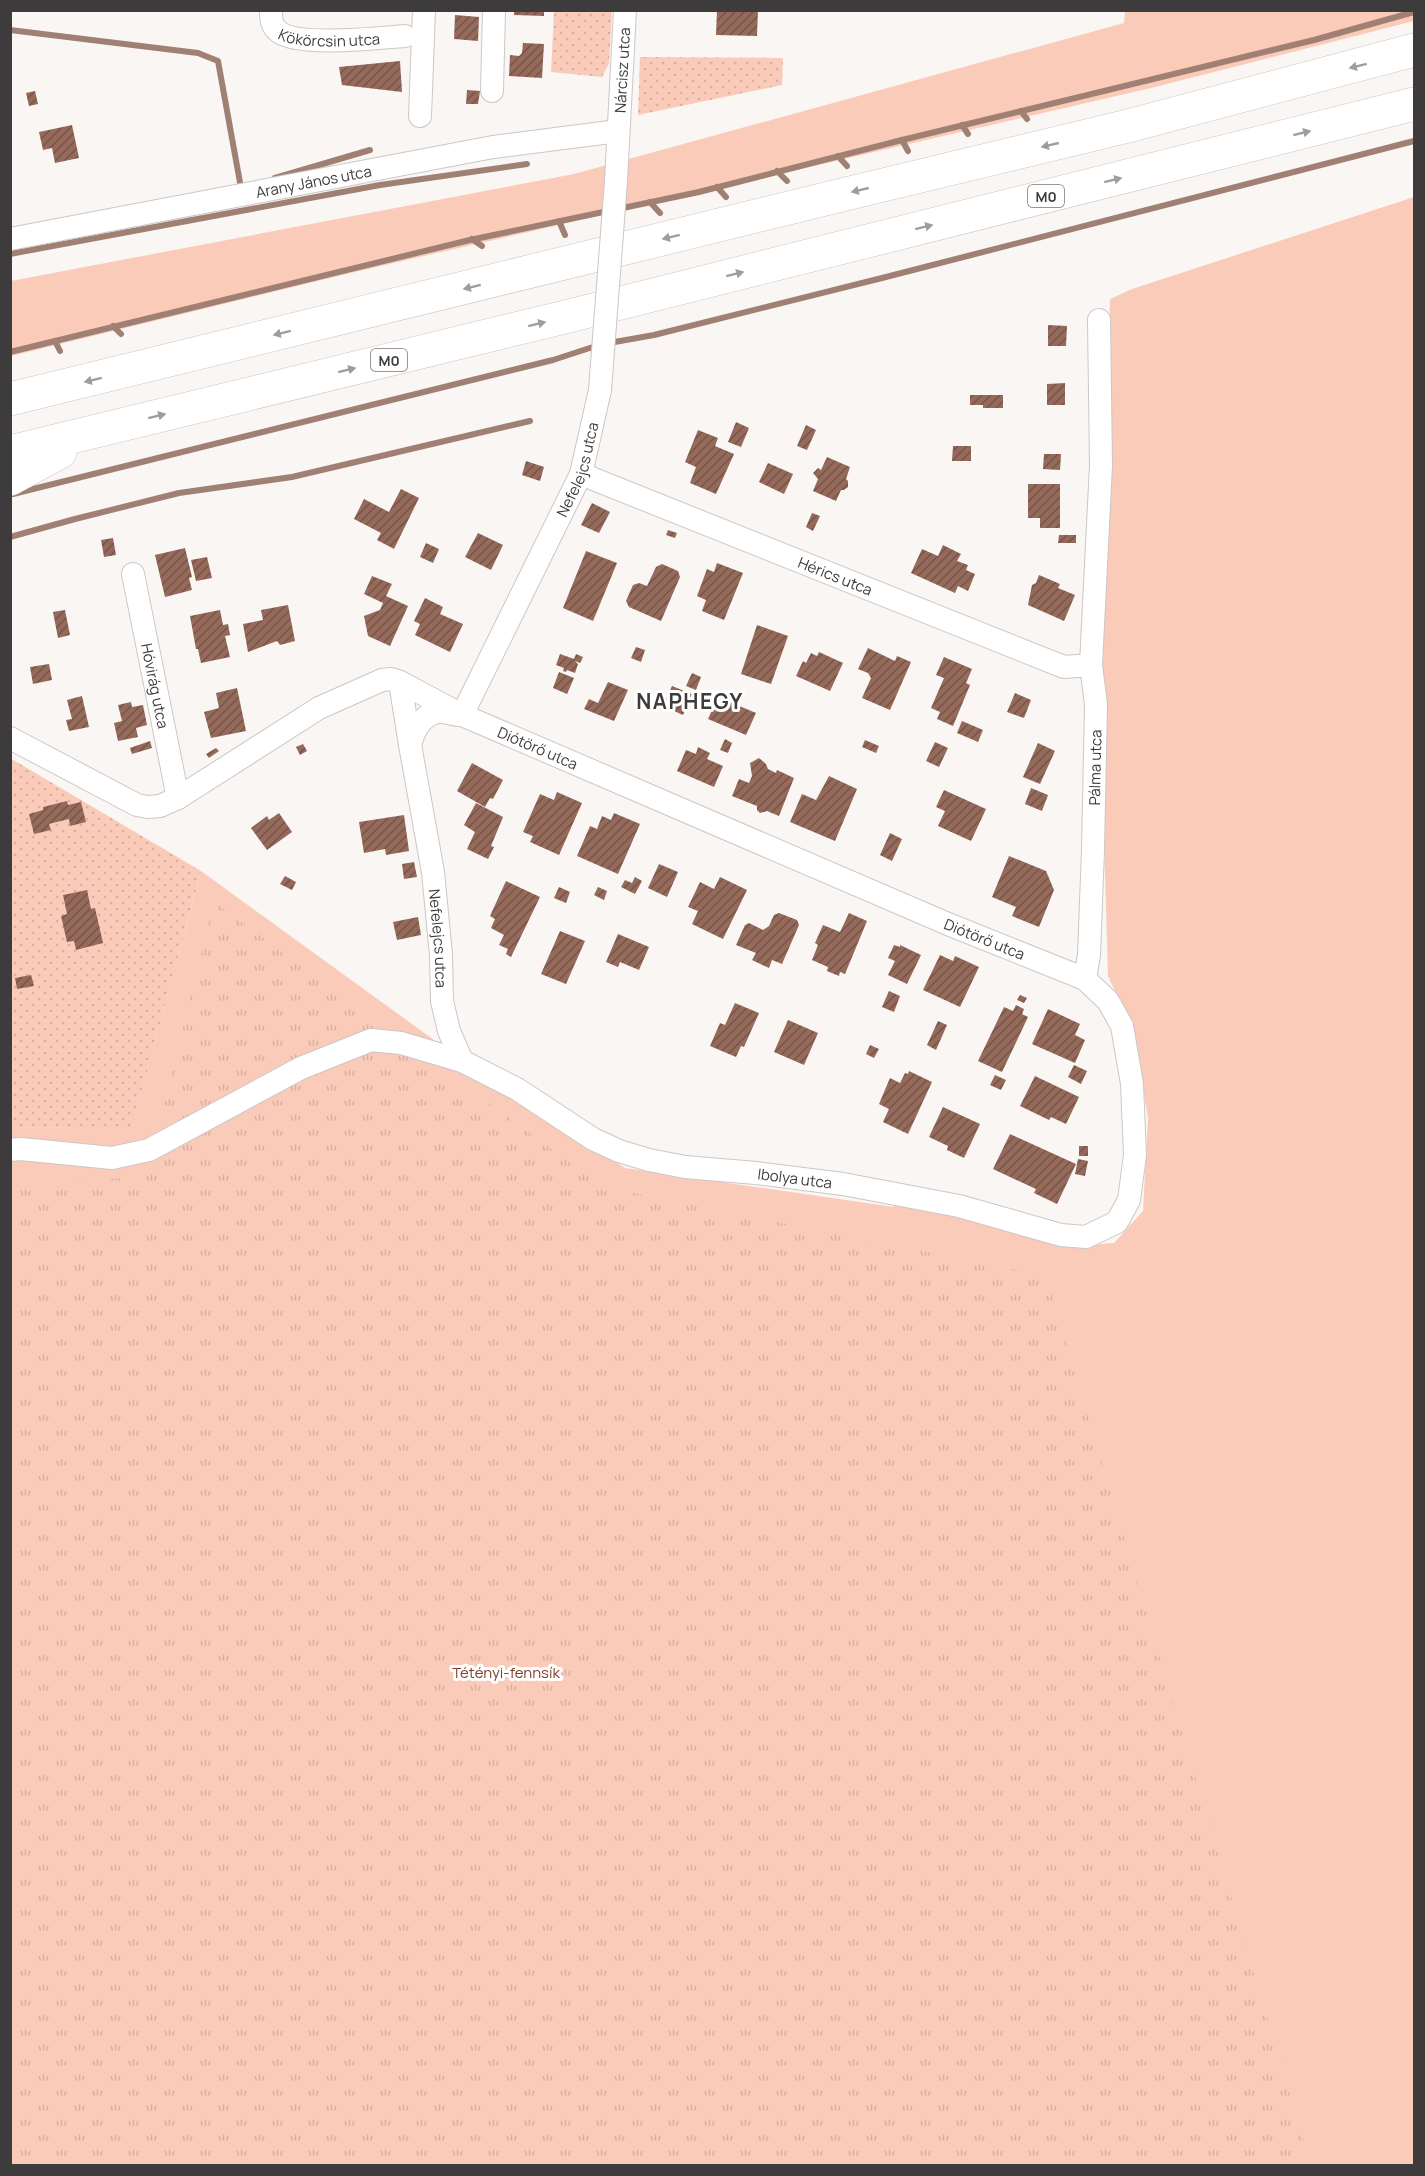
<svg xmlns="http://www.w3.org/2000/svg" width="1425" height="2176" viewBox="0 0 1425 2176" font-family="Manrope,sans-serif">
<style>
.grass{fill:#fbcbba}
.park{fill:url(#park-tufts)}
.garden{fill:url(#garden-dots)}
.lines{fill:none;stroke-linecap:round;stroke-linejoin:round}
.stream{stroke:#a18074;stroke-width:6}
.building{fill:url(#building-hatch)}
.minor-casing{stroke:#ccc7c6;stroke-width:24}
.trunk-casing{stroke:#ccc7c6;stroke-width:34}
.minor{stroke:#fff;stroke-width:22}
.trunk{stroke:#fff;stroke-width:33}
.minor-bridge-casing{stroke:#ccc7c6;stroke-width:24;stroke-linecap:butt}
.minor-bridge{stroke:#fff;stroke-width:22}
.oneway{fill:#9e9d9d}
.labels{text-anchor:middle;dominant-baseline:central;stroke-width:6;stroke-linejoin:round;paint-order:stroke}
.shield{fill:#fff;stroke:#777676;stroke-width:1.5}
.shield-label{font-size:14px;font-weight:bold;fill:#3d3b3b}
.street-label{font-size:15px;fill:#3d3b3b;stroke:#fff}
.park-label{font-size:15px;fill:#7d3f2a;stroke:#fff}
.district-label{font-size:21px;font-weight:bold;letter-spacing:1.5px;fill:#3d3b3b;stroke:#fff}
</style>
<defs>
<pattern id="park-tufts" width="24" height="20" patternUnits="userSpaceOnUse" patternTransform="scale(1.5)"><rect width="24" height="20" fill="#fbcbba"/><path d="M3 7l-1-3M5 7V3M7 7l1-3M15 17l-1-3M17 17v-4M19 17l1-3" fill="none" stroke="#d8afa1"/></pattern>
<pattern id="garden-dots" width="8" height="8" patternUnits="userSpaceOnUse" patternTransform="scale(1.5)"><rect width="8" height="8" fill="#fbcbba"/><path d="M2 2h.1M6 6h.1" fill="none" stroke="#d8afa1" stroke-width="1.8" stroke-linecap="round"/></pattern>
<pattern id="building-hatch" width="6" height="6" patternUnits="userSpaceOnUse" patternTransform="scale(1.5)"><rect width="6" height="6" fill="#966a5b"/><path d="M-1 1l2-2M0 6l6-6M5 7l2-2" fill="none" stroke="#755449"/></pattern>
</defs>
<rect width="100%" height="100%" fill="#faf6f4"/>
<g class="grass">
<path d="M1125,11H1414V21L1151,88L342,275L11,356V281L574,174L1124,23Z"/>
<path d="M1414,197V2165H11L10,1128L132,1126L201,871L434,1040L625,1168L894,1207L897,1202L1077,1246L1114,1243L1143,1211L1148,1118L1133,1030L1108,976L1104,842L1101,644L1110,299L1132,289Z"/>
</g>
<path class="park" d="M214,902L603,1187L1046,1276L1311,2165H11L10,1184L146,1177Z"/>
<g class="garden">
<path d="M554,11H612L609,64L602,77L551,72Z"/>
<path d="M640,57L783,58L782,85L638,115Z"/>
<path d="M10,758L201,871L132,1127L11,1128Z"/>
</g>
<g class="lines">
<g class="stream">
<path d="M10,30L198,53L218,61L241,188L245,186"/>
<path d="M1021,111L1027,119"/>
<path d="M962,125L968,134"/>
<path d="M902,140L908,151"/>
<path d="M838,156L847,166"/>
<path d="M777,171L787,181"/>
<path d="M275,178L370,150"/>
<path d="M717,187L726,197"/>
<path d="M650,202L660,213"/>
<path d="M618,209L699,192L902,140L1314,40L1414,12"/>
<path d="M559,221L565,235"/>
<path d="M472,239L482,246"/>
<path d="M10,254L380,185L527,164"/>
<path d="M113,326L121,334"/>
<path d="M55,341L60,351"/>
<path d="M609,343L654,335L882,278L1414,141"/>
<path d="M10,352L470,240L608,211"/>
<path d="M13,494L553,360L599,345"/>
<path d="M10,537L75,519L179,493L292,477L530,421"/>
</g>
</g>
<g class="building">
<path d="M514,10H544V16L514,15Z"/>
<path d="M717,10H758L757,36L716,35Z"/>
<path d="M455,15L479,17L478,41L454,39Z"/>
<path d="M523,43L544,44L542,78L509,76L510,55L519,56L522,53Z"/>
<path d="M400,61L402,92L342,85L339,67Z"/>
<path d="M467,90L480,91L478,104H466Z"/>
<path d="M35,91L38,104L29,106L26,93Z"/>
<path d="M72,125L79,158L55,163L52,148L43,150L39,132Z"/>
<path d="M1048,325L1067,326L1066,346H1048Z"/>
<path d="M1065,383V405H1047V384Z"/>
<path d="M970,395H1003V408H983V405H970Z"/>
<path d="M736,422L749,428L741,447L728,442Z"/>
<path d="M806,425L816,430L807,450L797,446Z"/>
<path d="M698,430L718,438L715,446L734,454L716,494L690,483L696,467L685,462Z"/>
<path d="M953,446H971V461H952Z"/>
<path d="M1044,454H1061L1060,470L1043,469Z"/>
<path d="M827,457L850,467L846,479L848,481V487L844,490H841L836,501L813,491L818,479L813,473L818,468L821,470Z"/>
<path d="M526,461L544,467L540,481L522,475Z"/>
<path d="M768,463L793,474L784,494L759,482Z"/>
<path d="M1028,484H1060V528H1040V518H1028Z"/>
<path d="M401,489L419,498L394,549L377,540L381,533L354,519L364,499L389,512Z"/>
<path d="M592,503L610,512L599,533L581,525Z"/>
<path d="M812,513L820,516L813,531L806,527Z"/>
<path d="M668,530L677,533L675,538L666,535Z"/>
<path d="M478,533L503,545L491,570L465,557Z"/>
<path d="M1059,535H1076V543H1058Z"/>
<path d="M113,538L116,555L104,557L101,540Z"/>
<path d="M426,543L439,549L433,563L420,557Z"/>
<path d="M943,545L961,554L957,561L968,565L966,570L975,574L968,591L958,586L955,593L911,573L922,549L938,556Z"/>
<path d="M185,548L192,577L189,578L192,590L165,597L155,555Z"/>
<path d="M586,551L617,563L593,621L563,608Z"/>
<path d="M207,557L212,578L196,581L191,560Z"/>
<path d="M717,563L743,573L724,620L702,611L706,600L697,596L707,569L714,572Z"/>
<path d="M662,564L678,571L680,577L661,621L629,607L626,601L633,585L639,583L647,586L656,567Z"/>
<path d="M1039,575L1060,584L1058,588L1075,595L1064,621L1028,605L1032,585L1036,583Z"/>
<path d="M372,576L392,584L386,596L408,606L390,646L368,636L364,616L380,610L383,603L364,594Z"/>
<path d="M425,598L443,607L440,614L463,624L450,652L415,635L420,624L414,621Z"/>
<path d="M288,605L295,641L280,645L277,641L248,652L243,624L263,620L261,610Z"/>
<path d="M65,610L70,635L58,638L53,612Z"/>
<path d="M220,610L223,625L228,624L230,635L225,636L230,657L201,663L198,649H196L190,616Z"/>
<path d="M757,625L788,636L771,684L741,674Z"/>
<path d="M636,647L645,650L641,662L631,658Z"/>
<path d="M868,648L895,661L897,656L911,662L890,710L862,698L871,678L868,673L858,669Z"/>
<path d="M819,652L843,663L830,691L796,676L803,661L806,663L811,653L817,656Z"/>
<path d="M560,654L574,659L576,654L583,657L580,663L575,661L578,664L575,673L567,670L566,672L563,671L564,668L556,665Z"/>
<path d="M944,657L972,669L966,683L970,685L953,726L937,719L940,712L931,708L944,678L936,675Z"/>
<path d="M49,664L52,680L33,684L30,667Z"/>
<path d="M559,672L574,678L567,694L553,688Z"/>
<path d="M692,673L701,677L696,690L686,686Z"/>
<path d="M608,682L628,690L614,721L584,709L589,699L598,703Z"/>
<path d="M672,686L692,694L683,715L663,706Z"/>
<path d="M237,688L246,731L211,738L204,712L219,708L216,693Z"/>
<path d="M1015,693L1031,700L1024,718L1007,712Z"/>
<path d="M82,696L89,727L69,731L66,720L72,719L67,700Z"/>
<path d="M718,697L756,713L746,735L708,719Z"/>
<path d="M131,702L132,707L143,705L147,725L136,728L138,737L118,741L114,723L122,721L118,705Z"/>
<path d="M962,721L983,730L978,742L957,733Z"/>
<path d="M725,739L732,743L728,753L720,750Z"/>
<path d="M865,740L879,746L876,753L862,747Z"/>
<path d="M150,741L152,748L132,754L130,748Z"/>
<path d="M935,742L948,748L939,767L926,761Z"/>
<path d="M1038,743L1055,751L1040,784L1023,777Z"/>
<path d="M303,744L307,751L300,755L296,747Z"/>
<path d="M698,747L710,753L707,759L723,766L714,787L677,771L686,750L696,754Z"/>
<path d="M216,748L219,751L209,758L206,754Z"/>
<path d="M759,758L766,764L768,769L776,773L777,770L794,778L779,816L767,811L760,813L757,810V806L732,796L739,779L749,783L752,776L750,763Z"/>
<path d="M472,763L503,780L493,799L490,798L485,807L457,791Z"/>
<path d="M829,776L857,789L835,841L790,822L802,794L816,800Z"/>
<path d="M1031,788L1048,795L1042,811L1025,804Z"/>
<path d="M944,790L986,809L971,841L938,826L945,811L936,807Z"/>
<path d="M557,792L582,803L559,855L530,842L533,836L523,832L540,794L554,800Z"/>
<path d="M67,801L68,805L81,802L86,822L70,826L69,819L49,824L51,830L34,834L29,814L43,810V807Z"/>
<path d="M476,803L503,817L491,846L494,847L488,859L467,849L475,832L464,825Z"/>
<path d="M279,813L292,832L267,850L251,828L267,816L269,820Z"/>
<path d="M614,813L640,824L618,874L577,856L590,826L597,829L602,816L611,820Z"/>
<path d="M404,815L409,851L386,855L385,849L364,853L359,822Z"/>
<path d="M890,833L902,839L892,861L880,855Z"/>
<path d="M1009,856L1046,871L1054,890L1039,927L1012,916L1016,907L992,897Z"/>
<path d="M414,862L417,877L404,879L402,864Z"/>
<path d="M659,864L678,872L667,897L648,888Z"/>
<path d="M285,876L296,882L292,890L280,884Z"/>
<path d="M635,877L642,881L635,894L621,887L625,880L632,883Z"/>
<path d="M720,877L747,890L723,939L692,924L698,911L688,907L700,882L714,889Z"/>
<path d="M506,881L540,897L511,957L506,954L508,949L499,945L504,935L491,928L495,919L490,916Z"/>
<path d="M559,887L570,892L566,903L554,898Z"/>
<path d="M598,887L607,891L604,900L594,895Z"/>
<path d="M87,890L91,909L95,908L103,943L76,950L74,941L67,942L61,916L67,914L63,895Z"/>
<path d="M779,913L797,920L799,925L782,964L772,960L769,968L752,960L756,953L736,945L745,925L749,923L763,930L769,926L774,915Z"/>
<path d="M849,913L867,921L845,974L840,972L839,976L827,971L828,967L812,960L818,945L815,943L823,925L840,932Z"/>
<path d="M418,917L421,935L397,940L393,922Z"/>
<path d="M560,931L585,941L566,984L541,974Z"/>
<path d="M618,934L649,947L639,970L620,962L618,967L606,962Z"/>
<path d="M894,945L900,947V945L921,955L907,984L888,975L895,961L888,958Z"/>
<path d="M940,955L953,961L955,956L979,967L960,1007L923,990Z"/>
<path d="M31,975L34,986L17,989L15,978Z"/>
<path d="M889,991L900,996L894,1012L882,1007Z"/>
<path d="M1020,995L1027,998L1024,1003L1017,1000Z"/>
<path d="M735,1003L759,1013L744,1047L741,1046L736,1057L710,1046L720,1023L725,1025Z"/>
<path d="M1016,1005L1024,1009L1022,1014L1028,1017L1002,1072L978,1061L1004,1007L1013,1011Z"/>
<path d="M1048,1009L1080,1024L1075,1035L1085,1040L1075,1063L1032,1044Z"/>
<path d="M788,1020L818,1033L804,1065L774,1052Z"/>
<path d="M938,1021L947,1025L936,1050L927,1045Z"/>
<path d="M870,1045L879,1049L874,1058L866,1054Z"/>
<path d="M1074,1065L1087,1071L1081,1084L1068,1077Z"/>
<path d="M909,1071L932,1082L908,1134L883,1122L889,1109L879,1104L890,1078L900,1083L905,1073L908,1074Z"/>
<path d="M995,1075L1006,1080L1001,1090L990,1085Z"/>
<path d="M1035,1076L1079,1097L1066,1124L1051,1117L1049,1120L1020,1106Z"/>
<path d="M943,1107L980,1124L964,1158L947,1150L948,1146L929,1137Z"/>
<path d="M1010,1134L1076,1164L1057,1204L1034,1193L1036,1189L993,1169Z"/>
<rect x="1079" y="1146" width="9" height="10"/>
<path d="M1078,1159L1088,1161L1085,1176L1075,1174Z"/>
</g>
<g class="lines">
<g class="minor-casing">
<g id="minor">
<path id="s1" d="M271,10C271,19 271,26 279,32C299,47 379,38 405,36"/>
<path d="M492,91L494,10"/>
<path d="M420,116L424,10"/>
<path id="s2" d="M616,181L625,10"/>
<path id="s3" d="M10,239L493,147L618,131"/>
<path id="s4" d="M581,474L1064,667L1091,665"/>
<path id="s5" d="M133,574L178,798"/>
<path d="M400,682L410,745"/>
<path id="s6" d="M458,715C452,714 443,711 438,712C421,715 414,730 410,745L433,872L441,955L442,1001L449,1031L462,1061"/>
<path id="s7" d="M462,715L581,474L600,390"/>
<path id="s8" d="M10,738L137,805L148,807L160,806L178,798L319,708L382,680L391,679L400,682L462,715L948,924L1085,979"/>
<path id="s9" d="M10,1150L21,1149L112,1158L149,1150L301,1068L371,1040L401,1043L462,1061L517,1089L593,1139L619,1151L649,1160L685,1167L756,1173L843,1184L959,1206L1061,1235L1086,1237L1117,1222L1129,1200L1135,1155L1132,1084L1122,1026L1108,1001L1085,979L1089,955L1093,850L1096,705L1091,665L1101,465L1099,320"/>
</g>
</g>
<g class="trunk-casing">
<g id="trunk">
<path d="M10,399L850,193L1128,126L1414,50"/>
<path d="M10,452L569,316L1414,104"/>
<path d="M10,479L60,452"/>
</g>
</g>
<use href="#minor" class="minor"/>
<use href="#trunk" class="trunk"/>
<g class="minor-bridge-casing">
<path id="minor-bridge" d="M600,390L616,181"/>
</g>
<use href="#minor-bridge" class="minor-bridge"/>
</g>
<defs><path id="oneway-solid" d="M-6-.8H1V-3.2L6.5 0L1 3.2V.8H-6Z" transform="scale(1.5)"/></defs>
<g class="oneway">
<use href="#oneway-solid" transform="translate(1358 66) rotate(166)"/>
<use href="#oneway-solid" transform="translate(1302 133) rotate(-14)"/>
<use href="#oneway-solid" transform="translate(1050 145) rotate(167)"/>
<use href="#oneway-solid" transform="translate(1113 180) rotate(-14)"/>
<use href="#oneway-solid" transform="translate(860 190) rotate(167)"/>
<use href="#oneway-solid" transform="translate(924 227) rotate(-14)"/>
<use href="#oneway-solid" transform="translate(671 237) rotate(166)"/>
<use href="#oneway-solid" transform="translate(735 274) rotate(-14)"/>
<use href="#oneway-solid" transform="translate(472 287) rotate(166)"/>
<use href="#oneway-solid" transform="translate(537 324) rotate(-14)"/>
<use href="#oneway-solid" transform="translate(282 333) rotate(166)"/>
<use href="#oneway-solid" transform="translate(347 370) rotate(-14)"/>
<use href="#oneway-solid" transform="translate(93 380) rotate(166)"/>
<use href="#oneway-solid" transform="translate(157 416) rotate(-14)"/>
</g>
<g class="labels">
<g class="shield">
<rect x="1028" y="185" width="36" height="22" rx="4.5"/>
<rect x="371" y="349" width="36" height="22" rx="4.5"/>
</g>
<g class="shield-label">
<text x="1046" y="196">M0</text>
<text x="389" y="360">M0</text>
</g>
<g class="street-label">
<text stroke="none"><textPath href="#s1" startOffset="76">Kökörcsin utca</textPath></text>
<text stroke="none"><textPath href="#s2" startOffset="111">Nárcisz utca</textPath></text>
<text stroke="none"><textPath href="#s3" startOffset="309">Arany János utca</textPath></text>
<text stroke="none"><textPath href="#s7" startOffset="272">Nefelejcs utca</textPath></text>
<text stroke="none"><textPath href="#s4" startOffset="274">Hérics utca</textPath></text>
<text stroke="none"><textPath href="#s5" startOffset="114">Hóvirág utca</textPath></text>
<text stroke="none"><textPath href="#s8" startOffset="594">Diótörő utca</textPath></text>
<text stroke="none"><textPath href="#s9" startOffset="1647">Pálma utca</textPath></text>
<text stroke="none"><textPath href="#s8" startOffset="1080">Diótörő utca</textPath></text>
<text stroke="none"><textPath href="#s6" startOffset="262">Nefelejcs utca</textPath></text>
<text stroke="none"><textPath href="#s9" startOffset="842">Ibolya utca</textPath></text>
</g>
<g class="park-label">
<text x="506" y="1672">Tétényi-fennsík</text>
</g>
<g class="district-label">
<text x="690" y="701">NAPHEGY</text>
</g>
</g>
<rect width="1425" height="2176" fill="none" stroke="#3d3b3b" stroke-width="24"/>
</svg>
